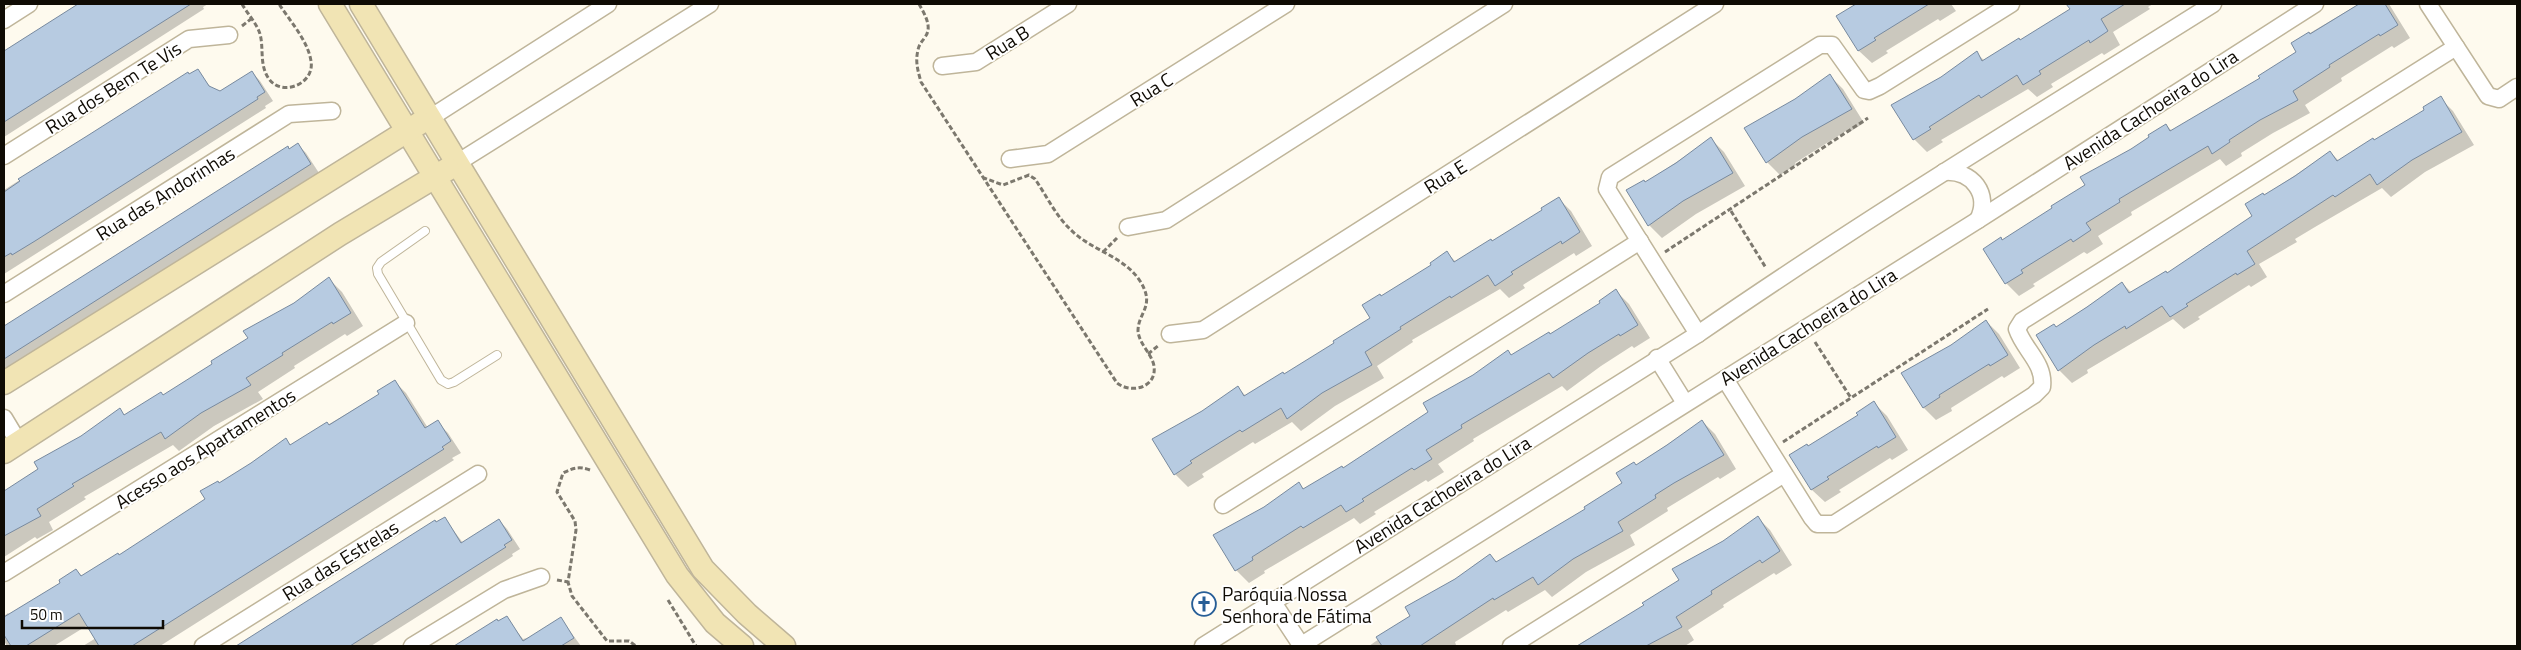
<svg xmlns="http://www.w3.org/2000/svg" width="2521" height="650" viewBox="0 0 2521 650" font-family="'Titillium Web',sans-serif">
<style>
.shadow{fill:#0003}
.building{fill:#b7cbe1;stroke:#788a9f}
.lines{fill:none;stroke-linecap:round;stroke-linejoin:round}
.lane-casing{stroke:#bfb59a;stroke-width:10}
.street-casing{stroke:#bfb59a;stroke-width:19}
.secondary-casing{stroke:#bfb59a;stroke-width:25}
.path{stroke:#7c786e;stroke-width:3;stroke-dasharray:5 2.5;stroke-linecap:butt}
.lane{stroke:#fff;stroke-width:8}
.street{stroke:#fff;stroke-width:16}
.secondary{stroke:#f1e4b4;stroke-width:22}
.labels{text-anchor:middle;dominant-baseline:central;stroke-width:4;stroke-linejoin:round;paint-order:stroke}
.street-label{font-size:19px;fill:#0f0b04;stroke:#fff}
.poi-label{font-size:19px;fill:#0f0b04;stroke:#fff;text-anchor:start}
</style>
<rect width="100%" height="100%" fill="#fefaee"/>
<g class="shadow">
<path d="M80,4H208L203,7L204,9L4,137V52Z"/>
<path d="M1863,4H1951L1956,11L1940,21L1938,19L1886,51L1888,53L1872,63L1859,51L1838,16Z"/>
<path d="M2076,4H2153L2148,7L2150,9L2113,32L2120,45L2104,55L2102,53L2051,84L2053,87L2037,97L2028,89L1941,140L1943,142L1927,152L1914,139L1942,78L1976,53L1985,61L2021,41L2072,10L2070,7Z"/>
<path d="M2359,4H2389L2410,38L2394,48L2392,46L2341,78L2342,81L2305,105L2310,113L2273,133L2241,153L2242,156L2226,166L2220,159L2131,212L2132,215L2098,236L2103,244L2087,254L2084,252L2033,284L2035,286L2019,296L2006,283L2003,241L2087,185L2166,125L2172,131L2261,79L2298,52L2293,43Z"/>
<path d="M198,71L212,89L220,92L252,72L260,81L273,101L265,106L266,108L4,274V190L188,73L190,75Z"/>
<path d="M1830,76L1843,89L1864,123L1848,133L1846,131L1795,163L1796,165L1780,175L1767,162L1796,100Z"/>
<path d="M2440,98L2453,111L2474,145L2425,172L2391,197L2382,188L2315,227L2295,239L2297,242L2259,264L2267,277L2251,287L2249,285L2198,317L2200,319L2184,329L2173,319L2087,370L2088,373L2072,383L2059,370L2038,336L2056,328L2122,283L2132,293L2167,274L2254,217L2264,196L2330,152L2339,161L2426,110Z"/>
<path d="M1711,139L1724,152L1745,186L1696,214L1662,238L1649,225L1645,183Z"/>
<path d="M298,145L306,153L319,173L4,373V328Z"/>
<path d="M1558,198L1571,211L1592,246L1576,256L1574,253L1523,285L1525,288L1509,298L1500,289L1412,340L1413,342L1377,366L1384,378L1335,406L1301,431L1292,422L1255,444L1253,442L1202,474L1204,477L1188,487L1175,474L1203,412L1237,387L1246,396L1285,375L1336,344L1371,318L1382,298L1433,265L1447,253L1456,262L1544,211Z"/>
<path d="M329,279L342,292L363,326L347,336L345,334L294,366L295,368L258,392L263,399L214,426L179,451L173,445L84,497L86,499L49,522L53,530L37,539L35,537L4,557V492L40,469L120,410L125,416L163,396L214,364Z"/>
<path d="M1616,291L1629,304L1650,338L1634,348L1632,346L1601,366L1567,391L1562,386L1473,439L1474,441L1438,464L1444,472L1428,482L1426,480L1374,512L1376,514L1360,524L1354,518L1264,571L1265,573L1249,583L1236,570L1264,508L1299,484L1305,490L1344,469L1430,412L1508,352L1512,356L1550,335L1602,303Z"/>
<path d="M1986,321L1999,334L2020,368L2004,378L2002,376L1951,408L1952,411L1936,420L1924,408L1951,346Z"/>
<path d="M395,382L406,393L428,428L437,422L448,433L461,453L452,458L454,460L160,646H83L96,638L88,625L54,646H7L4,641V616L8,613L10,615L62,583L76,570L83,577L120,557L206,500L220,484L286,440L292,446L380,394Z"/>
<path d="M1874,403L1887,416L1908,450L1892,460L1890,458L1839,490L1841,492L1825,502L1812,490L1808,447L1860,415Z"/>
<path d="M1702,421L1715,434L1736,469L1720,479L1718,477L1667,508L1668,511L1630,535L1635,545L1586,572L1552,597L1545,590L1508,612L1506,610L1455,642L1456,645L1454,646H1369L1412,616L1476,567L1474,565L1490,555L1497,562L1587,510L1624,483L1636,466Z"/>
<path d="M1758,518L1770,530L1792,565L1776,575L1774,573L1723,605L1724,607L1688,630L1694,640L1685,646H1576L1645,606Z"/>
<path d="M445,519L463,543L499,520L507,529L520,549L512,554L513,556L371,646H238L435,522L437,524Z"/>
<path d="M506,618L523,639L534,636L561,619L581,646H456L497,620L499,622Z"/>
</g>
<g class="building">
<path d="M78,4H191L4,122V51Z"/>
<path d="M1856,4H1929L1874,38L1876,40L1858,51L1836,16Z"/>
<path d="M2066,4H2125L2101,19L2108,31L2090,43L2089,40L2039,71L2041,74L2023,85L2017,75L1981,98L1979,95L1929,127L1931,129L1913,140L1891,105L1941,77L1977,51L1982,61L2019,38L2020,40L2070,9Z"/>
<path d="M2359,4H2385L2398,25L2380,36L2379,34L2329,65L2330,67L2293,91L2298,100L2260,120L2229,140L2230,142L2212,154L2208,146L2119,199L2120,202L2086,223L2091,230L2073,242L2071,239L2021,270L2023,273L2005,284L1983,249L2001,237L2002,240L2052,208L2051,206L2085,185L2080,177L2131,149L2149,137L2148,135L2166,124L2170,131L2260,78L2258,76L2296,52L2291,43L2309,32L2310,34Z"/>
<path d="M198,69L209,86L220,91L252,71L265,92L257,97L258,99L35,241L12,255L11,253L4,257V192L20,181L18,179L87,136L188,72L189,74Z"/>
<path d="M1830,74L1852,109L1802,137L1766,163L1744,128L1795,99Z"/>
<path d="M2441,96L2462,132L2412,160L2377,185L2370,174L2335,197L2333,195L2247,251L2255,264L2237,275L2236,273L2186,304L2188,306L2170,317L2162,306L2126,329L2125,326L2094,345L2058,371L2036,335L2054,324L2056,327L2087,307L2122,282L2129,293L2166,271L2167,273L2252,216L2245,204L2263,193L2264,195L2295,176L2330,151L2337,161L2373,138L2374,140L2424,110L2423,107Z"/>
<path d="M1711,137L1733,173L1683,201L1648,226L1626,190L1644,180L1645,182L1676,163Z"/>
<path d="M298,143L311,164L4,359V326L288,146L289,149Z"/>
<path d="M1559,197L1580,232L1562,244L1561,241L1511,272L1513,274L1495,286L1488,275L1451,298L1450,296L1400,327L1401,329L1365,352L1372,365L1322,393L1287,419L1281,408L1242,432L1240,430L1190,461L1192,463L1174,475L1152,439L1202,411L1238,386L1244,396L1283,372L1284,374L1334,343L1333,341L1370,318L1362,305L1380,294L1381,296L1431,265L1430,263L1447,251L1454,262L1491,239L1492,241L1542,210L1541,208Z"/>
<path d="M329,277L351,313L333,324L332,322L282,353L283,355L246,378L251,385L201,413L165,439L161,432L72,484L74,486L37,509L41,516L4,536V491L38,469L34,462L81,436L120,408L124,415L161,392L163,395L212,364L211,361L248,338L243,331L294,303Z"/>
<path d="M1616,289L1638,325L1620,336L1619,334L1588,353L1553,378L1549,373L1461,425L1462,428L1426,450L1432,459L1414,470L1412,468L1362,499L1364,501L1346,512L1341,505L1303,528L1301,526L1252,557L1253,560L1235,571L1213,535L1264,507L1299,482L1303,489L1342,466L1343,468L1428,412L1423,403L1473,375L1508,350L1511,355L1549,332L1550,334L1600,303L1599,301Z"/>
<path d="M1986,320L2008,355L1990,366L1989,364L1939,395L1940,397L1923,408L1901,373L1951,345Z"/>
<path d="M395,380L425,428L438,420L451,441L442,447L444,449L132,646H99L79,613L26,646H11L4,635V617L60,583L59,580L76,569L81,576L118,553L119,555L205,499L200,491L218,481L219,483L251,463L286,438L290,445L327,422L329,425L379,394L377,391Z"/>
<path d="M1874,401L1896,437L1878,448L1877,446L1827,477L1829,479L1811,490L1789,455L1807,444L1808,446L1858,415L1856,413Z"/>
<path d="M1702,420L1724,455L1674,483L1655,495L1656,498L1618,522L1623,531L1573,559L1538,585L1533,577L1494,600L1493,598L1420,646H1382L1376,637L1410,616L1405,607L1455,579L1490,554L1496,562L1585,509L1584,507L1622,483L1616,473L1634,462L1636,465L1667,445Z"/>
<path d="M1758,516L1780,551L1762,563L1760,560L1711,591L1712,594L1676,617L1682,627L1646,646H1577L1644,605L1642,603L1679,580L1672,569L1723,541Z"/>
<path d="M445,517L461,543L499,519L512,540L504,545L506,547L350,646H236L435,520L436,522Z"/>
<path d="M507,616L523,641L561,617L574,638L561,646H454L497,619L498,621Z"/>
</g>
<g class="lines">
<g class="lane-casing">
<path id="lane" d="M425,231L381,262L377,268L378,274L441,380L448,384L454,382L497,355"/>
</g>
<g class="street-casing">
<g id="street">
<path d="M2428,4L2488,96L2499,99L2517,87"/>
<path d="M4,20L29,4"/>
<path d="M942,66L976,62L1068,4"/>
<path d="M430,118L608,4"/>
<path d="M4,156L189,39L229,35"/>
<path d="M1010,159L1048,154L1286,4"/>
<path d="M457,163L710,4"/>
<path d="M1944,172C1972,170 1991,194 1978,220"/>
<path d="M1128,227L1166,220L1504,4"/>
<path d="M4,294L289,114L332,111"/>
<path d="M1170,334L1203,330L1715,4"/>
<path d="M1698,334L1607,189L1610,177L1820,45H1832L1864,90L1869,91L1880,86L2011,4"/>
<path d="M1657,358L1685,403"/>
<path d="M1725,379L1812,518L1817,524H1834L2034,395L2042,387C2045,363 2024,350 2017,329L2022,321L2456,47"/>
<path d="M4,418L19,443"/>
<path d="M1223,505L1640,241"/>
<path d="M4,573L406,323"/>
<path d="M1272,601L1301,645"/>
<path d="M203,646L478,474"/>
<path d="M412,646L504,590L541,577"/>
<path d="M1203,646L1698,334C1866,218 2041,112 2213,4"/>
<path d="M1300,646L1978,220L2315,4"/>
<path d="M1511,646L1784,474"/>
</g>
</g>
<g class="secondary-casing">
<g id="secondary">
<path d="M330,4L677,575L715,623L742,646"/>
<path d="M361,4L703,569L747,614L784,646"/>
<path d="M4,383L420,123"/>
<path d="M4,452L340,234L448,169"/>
</g>
</g>
<g class="path">
<path d="M242,4C247,13 257,24 260,34C264,48 259,65 269,79C282,97 315,84 311,61C308,41 290,21 279,4"/>
<path d="M919,4C924,13 933,27 925,37C922,42 919,44 918,50C915,62 918,71 921,82L1117,383C1131,394 1157,388 1154,366C1152,354 1139,344 1138,331C1138,312 1156,306 1140,281C1124,256 1090,250 1070,229C1056,216 1046,195 1035,179L1029,175L1003,185L984,178"/>
<path d="M242,26L251,19"/>
<path d="M1731,211L1766,268"/>
<path d="M1103,252L1117,238"/>
<path d="M1665,252L1868,118"/>
<path d="M1815,342L1851,398"/>
<path d="M1148,354L1159,345"/>
<path d="M1783,442L1988,309"/>
<path d="M590,470C579,466 573,468 563,473L557,492L575,521L576,530L568,582L572,596L607,641H629L636,646"/>
<path d="M557,580L568,582"/>
<path d="M668,600L696,646"/>
</g>
<use href="#lane" class="lane"/>
<use href="#street" class="street"/>
<use href="#secondary" class="secondary"/>
</g>
<defs>
<g id="church-ring" transform="scale(1.25)"><circle r="9.5" fill="#fff" stroke="#275e97" stroke-width="1.5"/><path d="M-1.2-6h2.4v3.5h3.3v2.4h-3.3V6h-2.4V-.1h-3.3v-2.4h3.3Z" fill="#275e97"/></g>
</defs>
<g fill-rule="evenodd">
<use href="#church-ring" x="1204" y="604"/>
</g>
<g class="labels">
<g class="street-label">
<text transform="translate(1007 42) rotate(-32)">Rua B</text>
<text transform="translate(113 87) rotate(-32)">Rua dos Bem Te Vis</text>
<text transform="translate(1151 89) rotate(-32)">Rua C</text>
<text transform="translate(2150 109) rotate(-33)">Avenida Cachoeira do Lira</text>
<text transform="translate(1445 176) rotate(-32)">Rua E</text>
<text transform="translate(165 193) rotate(-32)">Rua das Andorinhas</text>
<text transform="translate(1808 326) rotate(-32)">Avenida Cachoeira do Lira</text>
<text transform="translate(205 448) rotate(-32)">Acesso aos Apartamentos</text>
<text transform="translate(1442 494) rotate(-32)">Avenida Cachoeira do Lira</text>
<text transform="translate(340 560) rotate(-32)">Rua das Estrelas</text>
</g>
<g class="poi-label">
<text x="1222" y="593">Paróquia Nossa<tspan x="1222" dy="22">Senhora de Fátima</tspan></text>
</g>
</g>
<rect width="2521" height="650" fill="none" stroke="#0f0b04" stroke-width="10"/>
<path d="M22 620v8h141v-8" fill="none" stroke="#0f0b04" stroke-width="2.5"/>
<text x="30" y="620" font-size="15" fill="#0f0b04" stroke="#ffffff" stroke-width="4" paint-order="stroke">50 m</text>
</svg>
